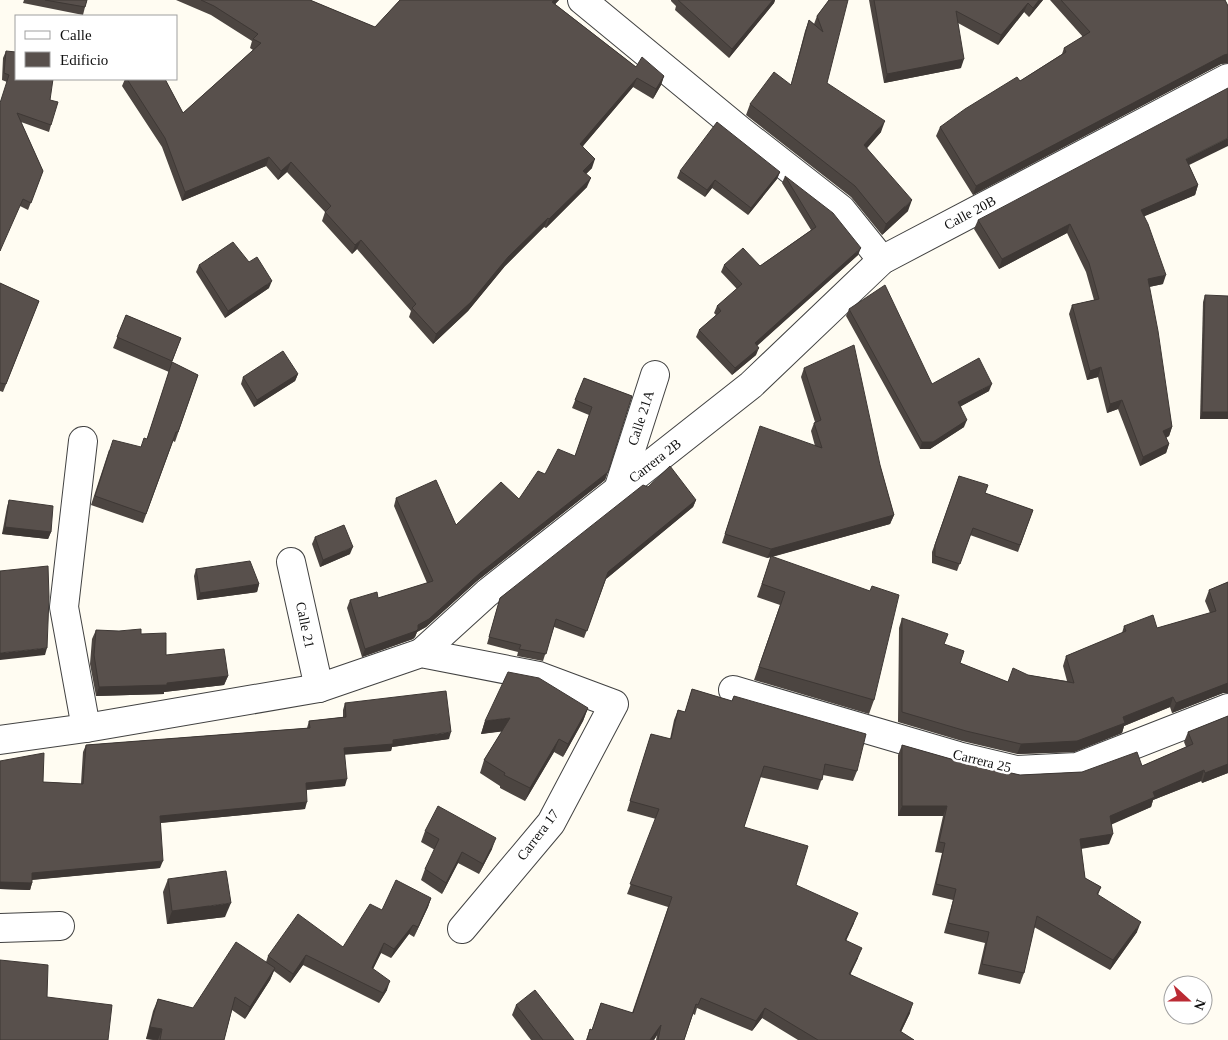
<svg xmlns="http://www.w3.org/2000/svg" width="1228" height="1040" viewBox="0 0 1228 1040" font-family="Georgia,serif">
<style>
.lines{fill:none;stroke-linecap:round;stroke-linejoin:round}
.minor-casing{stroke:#424242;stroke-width:30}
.minor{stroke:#fff;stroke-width:28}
.wall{fill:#4c4541}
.shaded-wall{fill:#3e3835}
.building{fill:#58504c;stroke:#3e3835}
.labels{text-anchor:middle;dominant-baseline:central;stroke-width:5;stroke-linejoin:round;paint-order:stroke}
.street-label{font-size:14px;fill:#0f0f0f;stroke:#fff}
</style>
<rect width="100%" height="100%" fill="#fffcf2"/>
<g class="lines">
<g class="minor-casing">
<g id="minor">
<path d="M582,0L741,131L841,209L882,260"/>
<path d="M83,441L64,607L86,728"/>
<path d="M618,490L655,375"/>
<path d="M291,562L319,688"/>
<path d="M421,653L487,593L751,385L882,260L1228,78"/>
<path d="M733,690L958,756L1016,770L1077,767L1228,708"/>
<path d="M0,740L86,728L319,688L421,653L539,676L614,704L551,823L462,929"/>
<path d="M0,928L60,926"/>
</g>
</g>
<use href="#minor" class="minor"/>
</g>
<g class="wall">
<path d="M24,0H87L85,7L83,15L23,3Z"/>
<path d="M176,0H310L375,27L400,0H559L555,4L636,67L664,76L661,85L653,99L633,87L583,146L592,168L586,174L587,187L546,228L544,227L505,266L468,311L433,344L409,317L411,311L357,249L352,254L322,221L325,212L287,172L278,180L266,166L182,201L162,147L122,86L125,79H165L183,113L253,50L250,48L252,41L211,15Z"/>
<path d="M671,0H775L774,3L729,58L675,10L676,6L671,1Z"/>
<path d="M829,0L827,83L881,132L867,148L908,211L882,235L851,197L746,115L750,104L791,85L805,31L809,20L814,24L817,16Z"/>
<path d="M869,0H1043L1029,17L1024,12L998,45L958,23L961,68L884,83Z"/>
<path d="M1050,0H1225L1228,6V63L1221,64L973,195L936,136L940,127L1020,81L1062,54L1064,48L1083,37Z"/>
<path d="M6,51L50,100L51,125L49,132L21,122L43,171L28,210L20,206L7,82L2,80L3,58Z"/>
<path d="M1189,165L1198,185L1195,195L1144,216L1163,284L1149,287L1172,427L1169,436L1166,438L1169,444L1166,453L1140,466L1118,409L1107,413L1098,377L1087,380L1069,314L1072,305L1094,300L1086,272L1067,233L999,269L974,229L978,220Z"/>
<path d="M680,171L780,172L777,179L748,215L712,188L705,197L677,178Z"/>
<path d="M785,176L858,255L757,346L756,355L732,375L696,337L699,330L716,315L714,313L717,306L737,289L721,272L724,265L760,266L811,230L782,183Z"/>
<path d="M249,262L269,288L225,318L196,272L199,265Z"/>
<path d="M0,283L39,301L3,392L0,391Z"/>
<path d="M1205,295L1228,419H1200L1203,302Z"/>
<path d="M849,309L932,384L989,391L961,406L964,427L930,449H920L846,316Z"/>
<path d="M126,315L181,338L172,362L198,375L175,442L173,441L143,523L91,505L109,450L141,447L147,439L169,372L113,348Z"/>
<path d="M804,368L880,465L894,515L890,524L772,557L874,700L869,714L754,680L780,605L757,597L771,557L767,558L722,543L757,435L815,446L811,431L814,423L815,422L801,377Z"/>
<path d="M298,374L295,381L254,407L241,384L243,377Z"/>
<path d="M584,378L632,396L605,480L477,581L426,627L417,632L415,637L413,639L362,657L347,608L350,600L378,598L427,583L394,506L396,498L456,525L519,499L545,474L575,456L589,415L572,408Z"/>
<path d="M959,476L985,493L1033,510L1018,552L970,535L957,571L932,563V552Z"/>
<path d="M648,487L696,500L693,507L606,579L584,638L554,627L543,661L517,656L518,652L487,644L500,598Z"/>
<path d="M9,500L51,532L48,539L2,534L7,507Z"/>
<path d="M315,537L350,554L320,567L312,544Z"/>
<path d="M196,569L259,584L257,592L197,600L194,576Z"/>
<path d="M1228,582V693H1223L1172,713L1170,707L1124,726L1122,733L1074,752L1017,754L962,741L898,722L899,628L902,618L944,645L960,663L1008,682L1028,675L1067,681L1063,666L1066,656L1122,633L1124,626L1157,628L1210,613L1205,601L1209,590Z"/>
<path d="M96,630L141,634L166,655L228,676L224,685L164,692V694L96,696L90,664L92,639Z"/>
<path d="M692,689L732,701L734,696L857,771L853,781L823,775L818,790L760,777L744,827L796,885L854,923L846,940L858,958L850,974L910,1013L901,1032L914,1040H798L762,1018L752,1031L697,1008L695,1015L693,1014L684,1040H656L657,1035L654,1040H586L590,1029L592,1030L601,1003L632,1013L668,907L627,894L656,819L627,811L651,734L670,739L674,720L678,710L685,712Z"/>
<path d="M345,703L449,739L392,747L391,751L345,754V786L306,790L305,809L161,823L160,868L32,880V883L30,890L0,889V761L43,782L81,784L83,752L86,745L307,728L309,721L343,717V710Z"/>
<path d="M588,708L583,721L563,757L554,752L525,801L500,788V786L480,773L484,760L502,731L481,734L485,721Z"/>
<path d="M1228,716V773L1202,783L1201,781L1153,800L1151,807L1111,824L1109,844L1081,849L1085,878L1101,887L1098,895L1137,932L1110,970L1034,927L1024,973L1020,984L978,974L985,943L944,933L953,900L932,895L942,853L935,852L943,816H898V755L902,745L958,761L1020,775L1082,772L1142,766L1186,747L1184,742L1188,732Z"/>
<path d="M425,831L492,849L479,874L458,863L442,894L421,880L425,869L435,850L421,842Z"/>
<path d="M168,879L225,917L167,924L163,892Z"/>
<path d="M431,898L428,907L414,937L409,934L391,958L381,953L373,969L387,990L379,1003L303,965L290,983L274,971L270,980L245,1019L232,1010L224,1040H153L146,1039L153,1011L158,999L193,1008L266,962L268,956L343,947L382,910Z"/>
<path d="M516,1005L574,1040H531L512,1015Z"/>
</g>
<g class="shaded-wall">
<path d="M554,0H559L549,11L552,2Z"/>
<path d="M773,0H775L774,3L729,58L732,49Z"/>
<path d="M1039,0H1043L1029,17L1033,8Z"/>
<path d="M1028,3L1024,12L998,45L1001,35Z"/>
<path d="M1228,54V63L1221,64L973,195L976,186L1224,55Z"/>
<path d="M964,59L961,68L884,83L887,74Z"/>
<path d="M664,76L661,85L653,99L656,89Z"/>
<path d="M637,78L633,87L577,153L580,144Z"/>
<path d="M885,121L881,132L860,156L864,145Z"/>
<path d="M1228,138V146L1183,168L1186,159Z"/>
<path d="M269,157L266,166L182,201L185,192Z"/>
<path d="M595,159L592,168L580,180L583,171Z"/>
<path d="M291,162L287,172L278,180L281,171Z"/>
<path d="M780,172L777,179L748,215L751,208Z"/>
<path d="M591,178L587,187L546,228L549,219Z"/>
<path d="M715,180L712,188L705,197L707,190Z"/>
<path d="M1198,185L1195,195L1138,219L1141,210Z"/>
<path d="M912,200L908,211L882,235L886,224Z"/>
<path d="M548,218L544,227L505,266L468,311L433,344L436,334L508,257Z"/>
<path d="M1070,224L1067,233L999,269L1002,259Z"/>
<path d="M361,240L357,249L352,254L355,245Z"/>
<path d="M861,248L858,255L752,350L755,343Z"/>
<path d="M1166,275L1163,284L1144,288L1148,279Z"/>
<path d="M272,281L269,288L225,318L228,311Z"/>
<path d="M759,348L756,355L732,375L735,368Z"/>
<path d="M1101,367L1098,377L1087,380L1090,371Z"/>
<path d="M298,374L295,381L254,407L257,400Z"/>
<path d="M992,384L989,391L956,409L958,402Z"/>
<path d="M1122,400L1118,409L1107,413L1110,404Z"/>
<path d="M1202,412H1228V419H1200Z"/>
<path d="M967,420L964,427L930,449H920L922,442Z"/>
<path d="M1172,427L1169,436L1160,440L1163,431Z"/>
<path d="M1169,444L1166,453L1140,466L1143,457Z"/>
<path d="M608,472L605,480L477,581L426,627L417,632L415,637L413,639L362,657L365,649L418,625L480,573Z"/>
<path d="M696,500L693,507L606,579L608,572Z"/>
<path d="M894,515L890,524L767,558L771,549Z"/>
<path d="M5,527L51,532L48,539L2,534Z"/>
<path d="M353,547L350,554L320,567L323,560Z"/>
<path d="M259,584L257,592L197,600L200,593Z"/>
<path d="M47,648L45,655L0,660V653Z"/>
<path d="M228,676L224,685L164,692V694L96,696L99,687L167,683Z"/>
<path d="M1227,683H1228V693H1223L1172,713L1176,703Z"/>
<path d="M1173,697L1170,707L1124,726L1122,733L1074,752L1017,754L1021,744L1123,717Z"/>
<path d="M588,708L583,721L563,757L568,744Z"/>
<path d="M510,718L506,731L481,734L485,721Z"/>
<path d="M451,732L449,739L392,747L391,751L342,755L344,748Z"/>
<path d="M559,739L554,752L525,801L530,788Z"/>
<path d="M1228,764V773L1202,783L1205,773Z"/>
<path d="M1204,770L1201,781L1153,800L1151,807L1106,827L1110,816L1153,792Z"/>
<path d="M347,779L345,786L303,790L306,783Z"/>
<path d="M307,802L305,809L158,823L160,816Z"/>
<path d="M902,806H947L943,816H898Z"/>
<path d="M1113,834L1109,844L1076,849L1080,839Z"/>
<path d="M496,838L492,849L479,874L483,864Z"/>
<path d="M462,852L458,863L442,894L446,883Z"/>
<path d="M163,861L160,868L29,880L32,873Z"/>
<path d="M0,882L32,883L30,890L0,889Z"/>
<path d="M431,898L428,907L414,937L418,927Z"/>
<path d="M231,903L225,917L167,924L172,911Z"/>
<path d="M858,913L854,923L842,950L845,940Z"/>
<path d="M1141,922L1137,932L1110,970L1113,960Z"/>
<path d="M413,925L409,934L391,958L394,949Z"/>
<path d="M384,943L381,953L369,977L372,968Z"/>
<path d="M862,948L858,958L846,984L849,974Z"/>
<path d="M306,955L303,965L290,983L293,974Z"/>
<path d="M275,968L270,980L245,1019L250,1007Z"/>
<path d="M390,981L387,990L379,1003L383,993Z"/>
<path d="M913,1003L910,1013L897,1040L900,1031Z"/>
<path d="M765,1008L762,1018L752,1031L756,1021Z"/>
<path d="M661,1025L657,1035L654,1040H650Z"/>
<path d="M150,1027L162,1029L158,1040L146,1039Z"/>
</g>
<g class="building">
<path d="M45,0H87L85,7Z"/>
<path d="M201,0H310L375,27L400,0H554L552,2L636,67L642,57L664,76L656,89L637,78L580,144L595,159L583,171L591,178L549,219L548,218L508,257L471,302L436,334L412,308L416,304L361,240L355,245L325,212L331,206L291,162L281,171L269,157L185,192L165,138L127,79H165L183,113L261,43L253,39L258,34L214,6Z"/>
<path d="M678,0H773L732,49Z"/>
<path d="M829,0H848L827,83L885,121L864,145L912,200L886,224L855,186L750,104L774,72L791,85L809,20L823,32L817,16Z"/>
<path d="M874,0H1039L1033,8L1028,3L1001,35L956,11L964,59L887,74Z"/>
<path d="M1061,0H1225L1228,6V54L1224,55L976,186L940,127L965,109L1017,77L1020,81L1066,52L1064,48L1090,32Z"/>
<path d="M6,51L16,52V79H53L50,100L58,102L51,125L17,113L43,171L31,203L23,199L0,251V103L9,75L4,73Z"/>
<path d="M1228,88V138L1186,159L1198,185L1141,210L1148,224L1166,275L1148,279L1158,331L1172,427L1163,431L1169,444L1143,457L1122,400L1110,404L1101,367L1090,371L1072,305L1099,299L1089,263L1070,224L1002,259L978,220Z"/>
<path d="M717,122L780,172L751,208L715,180L707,190L680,171Z"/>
<path d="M785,176L833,213L861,248L755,343L759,348L735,368L699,330L721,311L717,306L742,284L724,265L743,248L760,266L816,227Z"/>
<path d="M233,242L249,262L257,257L272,281L228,311L199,265Z"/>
<path d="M0,283L39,301L6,384L0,383Z"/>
<path d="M885,285L932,384L979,358L992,384L958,402L967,420L933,442H922L849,309Z"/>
<path d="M1205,295L1228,296V412H1202Z"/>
<path d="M126,315L181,338L172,361L117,337Z"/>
<path d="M854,345L880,465L894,515L771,549L725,534L760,426L822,448L814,423L821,420L804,368Z"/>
<path d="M283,351L298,374L257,400L243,377Z"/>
<path d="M172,362L198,375L178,432H176L146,514L95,496L113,440L141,447L144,438L147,439Z"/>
<path d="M584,378L632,396L608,472L480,573L429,619L418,625V629L416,631L365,649L350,600L377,592L378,598L433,581L396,498L436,480L456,525L501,482L519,499L538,471L545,474L558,449L575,456L592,407L575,400Z"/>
<path d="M670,466L696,500L608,572L587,631L556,619L546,654L519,649L521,645L489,637L500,598L643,485L648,487Z"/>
<path d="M959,476L988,485L985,493L1033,510L1020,545L973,528L960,564L935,556V545Z"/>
<path d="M9,500L53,506L51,532L5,527Z"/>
<path d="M344,525L353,547L323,560L315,537Z"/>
<path d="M771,556L870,591L872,586L899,595L874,700L759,667L785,592L762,584Z"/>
<path d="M250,561L259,584L200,593L196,569Z"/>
<path d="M48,566L49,597L47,648L0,653V571Z"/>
<path d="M1228,582V683L1176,703L1173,697L1123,717L1125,723L1077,741L1021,744L966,731L902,712V618L948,634L944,644L964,651L960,663L1008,682L1013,668L1028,675L1074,683L1066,656L1126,631L1124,626L1153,615L1157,628L1216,611L1209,590Z"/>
<path d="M141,629V634L166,633V655L224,649L228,676L167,683V685L99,687L94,655L96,630L119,631Z"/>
<path d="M508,672L539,678L588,708L568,744L559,739L530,788L504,775L505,773L484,760L510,718L485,721Z"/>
<path d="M692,689L732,701L734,696L866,734L857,771L825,764L822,780L764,766L744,827L808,846L796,885L858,913L845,940L862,948L849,974L913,1003L900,1031L914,1040H818L765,1008L756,1021L701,998L698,1005L696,1004L684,1040H658L661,1025L650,1040H587L590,1029L592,1030L601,1003L633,1013L672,897L630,884L659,809L630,801L651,734L671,739L678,710L685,712Z"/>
<path d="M446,691L451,732L393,740V744L344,748L347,779L306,783L307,802L160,816L163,861L32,873V883L0,882V761L44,753L43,782L83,784L86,745L310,728L309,721L346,717L345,703Z"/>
<path d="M1228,716V764L1205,773L1204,770L1153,792L1155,797L1110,816L1113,834L1080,839L1085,878L1101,887L1097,894L1141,922L1113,960L1037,916L1024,973L982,964L989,932L948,923L956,889L936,884L945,843L939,842L947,806H902V745L958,761L1020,775L1082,772L1137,752L1142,766L1193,744L1188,732Z"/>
<path d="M438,806L496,838L483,864L462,852L446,883L425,869L439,839L425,831Z"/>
<path d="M226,871L231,903L172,911L168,879Z"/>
<path d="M396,880L431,898L418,927L413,925L394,949L384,943L372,968L390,981L383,993L306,955L293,974L268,956L298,914L343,947L370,904L382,910Z"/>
<path d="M236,942L275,968L250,1007L235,997L224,1040H160L162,1029L150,1027L158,999L193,1008Z"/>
<path d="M0,960L48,965L47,997L112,1005L108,1040H0Z"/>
<path d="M535,990L574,1040H543L516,1005Z"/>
</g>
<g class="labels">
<g class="street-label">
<text transform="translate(970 213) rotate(-28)">Calle 20B</text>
<text transform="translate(641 418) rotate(-72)">Calle 21A</text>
<text transform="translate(655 461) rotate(-38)">Carrera 2B</text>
<text transform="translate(305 625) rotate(78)">Calle 21</text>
<text transform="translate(982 761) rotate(14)">Carrera 25</text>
<text transform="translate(538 835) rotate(-53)">Carrera 17</text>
</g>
</g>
<rect x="15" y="15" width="162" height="65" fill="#ffffff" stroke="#9f9f9f"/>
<rect x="25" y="31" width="25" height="8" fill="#ffffff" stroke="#9f9f9f"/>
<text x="60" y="40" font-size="15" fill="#0f0f0f">Calle</text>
<rect x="25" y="52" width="25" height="15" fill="#58504c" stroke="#9f9f9f"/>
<text x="60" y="65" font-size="15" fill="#0f0f0f">Edificio</text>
<g transform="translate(1188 1000) rotate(111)"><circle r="24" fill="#ffffff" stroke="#9f9f9f"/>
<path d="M0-4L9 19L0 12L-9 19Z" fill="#bb2b34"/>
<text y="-8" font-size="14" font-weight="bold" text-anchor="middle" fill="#0f0f0f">N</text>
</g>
</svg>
